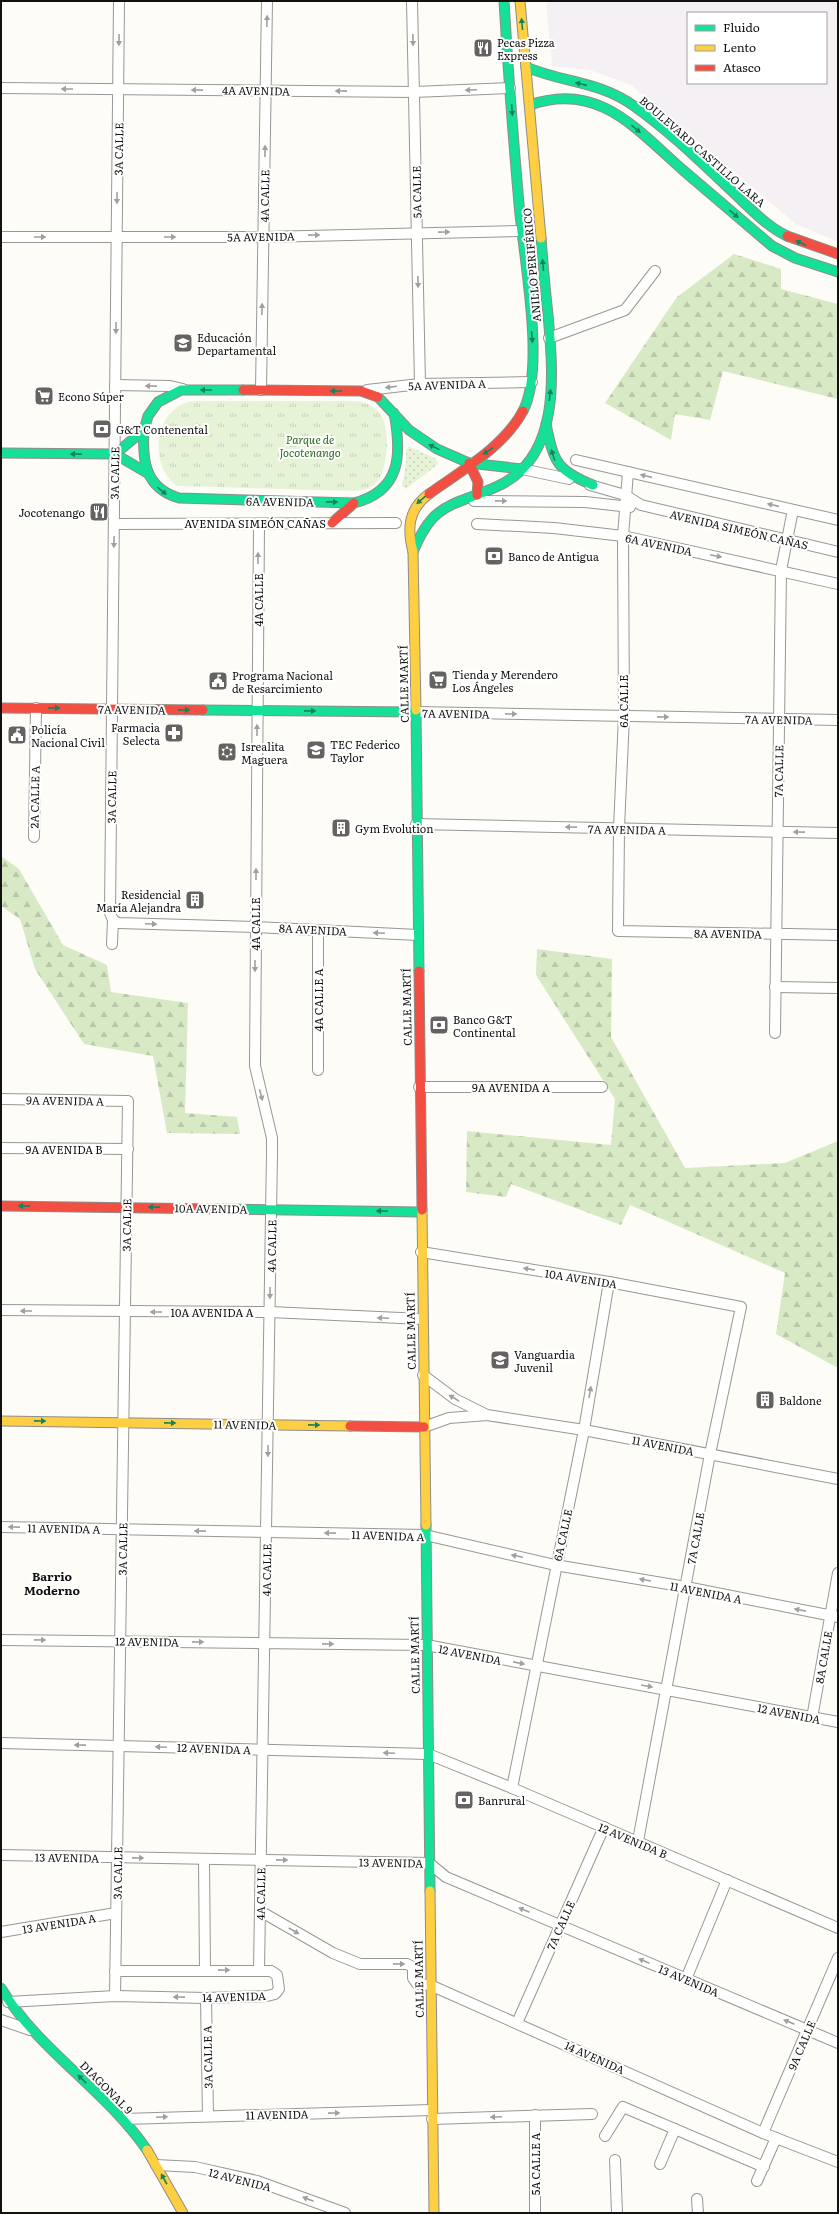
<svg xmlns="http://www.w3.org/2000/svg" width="839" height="2214" viewBox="0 0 839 2214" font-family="Literata,serif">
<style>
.industrial{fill:#f5f0f3;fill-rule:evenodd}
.grass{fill:url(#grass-tufts)}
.forest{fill:url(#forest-firs)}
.garden{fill:url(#garden-dots)}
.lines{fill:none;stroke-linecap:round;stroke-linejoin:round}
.street-casing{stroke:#979795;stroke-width:12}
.fast-casing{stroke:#8e8d8b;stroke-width:11}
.slow-casing{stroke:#8e8d8b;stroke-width:11}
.jam-casing{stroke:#8e8d8b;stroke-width:11}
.street{stroke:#fffffe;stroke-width:10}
.fast{stroke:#16e098;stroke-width:9}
.slow{stroke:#ffcf43;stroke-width:9}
.jam{stroke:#f24e42;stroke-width:9}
.oneway{fill:#a0a09f}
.oneway2{fill:#14835b}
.labels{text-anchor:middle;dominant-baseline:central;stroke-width:4;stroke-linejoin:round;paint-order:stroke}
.poi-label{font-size:11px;fill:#111;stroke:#fff;text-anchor:start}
.street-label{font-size:11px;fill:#111;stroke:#fff}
.park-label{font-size:11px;font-style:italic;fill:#2f6b1f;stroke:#fff}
.neighbourhood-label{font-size:12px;font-weight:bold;fill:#111;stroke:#fff}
</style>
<defs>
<pattern id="grass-tufts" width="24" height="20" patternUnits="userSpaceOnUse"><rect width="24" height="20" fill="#e7f3d7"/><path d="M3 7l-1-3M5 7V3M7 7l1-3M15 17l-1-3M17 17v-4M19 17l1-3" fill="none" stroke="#c5cfb8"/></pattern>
<pattern id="forest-firs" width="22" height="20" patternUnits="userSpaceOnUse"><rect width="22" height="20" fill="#d8eac5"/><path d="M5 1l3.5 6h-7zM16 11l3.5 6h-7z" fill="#b8c8a8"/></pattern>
<pattern id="garden-dots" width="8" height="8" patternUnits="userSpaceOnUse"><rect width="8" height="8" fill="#e7f3d7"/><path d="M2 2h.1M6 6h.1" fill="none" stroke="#c5cfb8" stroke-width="1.8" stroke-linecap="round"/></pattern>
</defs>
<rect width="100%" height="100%" fill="#fdfcf7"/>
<path class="industrial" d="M546,1H838V242L796,224L631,85L590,70L552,66ZM688,13H826V83H688Z"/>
<path class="grass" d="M196,401H356C367,402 378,408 383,419C390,434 388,475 373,486C368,490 361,490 355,491L178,486C148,469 152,404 196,401Z"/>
<g class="forest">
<path d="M734,254L781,269V289L838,304V399L723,371L710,420L675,414L671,440L605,403L677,297Z"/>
<path d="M1,856L19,869L63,945L107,965L111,992L188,1003L185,1113L237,1117L240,1134L167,1133L153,1056L84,1044L35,969L20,919L1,906Z"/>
<path d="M537,949L612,959L611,1037L685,1168L785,1163L838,1141V1368L776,1334L785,1273L630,1205L621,1225L511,1184L506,1197L466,1192L467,1131L611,1145L615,1099L536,975Z"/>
</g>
<path class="garden" d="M409,446L436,459L438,464L406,489L402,486L406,463V450Z"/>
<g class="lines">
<g class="street-casing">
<g id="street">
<path d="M412,1L420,384"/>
<path d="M1,88L414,92L510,88"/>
<path d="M1,237H263L521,231"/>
<path d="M549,338L625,310L655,271"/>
<path d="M115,385L170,386L183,389"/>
<path d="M261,390L267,1"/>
<path d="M367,390L420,384L532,382"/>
<path d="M576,460L838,520"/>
<path d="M522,469L569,479"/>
<path d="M628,472L623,536L624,716L619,828L618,931L838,935"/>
<path d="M590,485L625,495L641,505L838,552"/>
<path d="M474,501L585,502L630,507"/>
<path d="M114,524L396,523"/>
<path d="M259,524L255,1066L272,1138V1153L259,1970"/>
<path d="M477,524L554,528L623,536L838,584"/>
<path d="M416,712L838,720"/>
<path d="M416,824L838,833"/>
<path d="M34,837L36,708"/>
<path d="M113,920L118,923L255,927L418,935"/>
<path d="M112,944L113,920L110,913L119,1"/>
<path d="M775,987L838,988"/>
<path d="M775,1033L781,570L793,510"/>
<path d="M318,1070V930"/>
<path d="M419,1087H602"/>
<path d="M1,1099L128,1101L115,1996"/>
<path d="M1,1148L128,1149"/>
<path d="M421,1252L609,1282L741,1307L710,1454L638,1841"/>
<path d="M1,1310L270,1312L422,1319"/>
<path d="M423,1375L455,1399L487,1415"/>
<path d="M424,1427L449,1418L487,1415L584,1430L838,1479"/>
<path d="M1,1527L425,1535L555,1565L686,1587L838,1617"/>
<path d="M1,1640L426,1645L838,1722"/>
<path d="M812,1718L838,1573"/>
<path d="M1,1743L428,1754L512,1788L838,1928"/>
<path d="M512,1788L584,1430L609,1282"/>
<path d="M1,1855L429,1863L446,1877L838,2043"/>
<path d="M204,1859L205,1971"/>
<path d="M260,1911L333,1953L360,1964H407L413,1967V1978L417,1984L430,1985L763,2133L838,2162"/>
<path d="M1,1932L116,1913"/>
<path d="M686,1979L727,1880"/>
<path d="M206,1998L208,2116"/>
<path d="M8,2002L115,1996L206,1998L267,1996L275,1994L279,1989L277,1975L271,1971H115"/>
<path d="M1,2020L30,2030"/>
<path d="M517,2023L604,1827"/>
<path d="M535,2115V2213"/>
<path d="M123,2119L432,2110"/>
<path d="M432,2119L592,2114"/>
<path d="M763,2133L838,1958"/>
<path d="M605,2136L623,2107L764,2167"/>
<path d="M615,2160L617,2213"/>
<path d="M660,2164L675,2129"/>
<path d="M156,2165L195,2167L257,2181L345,2213"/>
<path d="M757,2181L776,2138"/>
<path d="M697,2199L698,2213"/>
</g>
</g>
<g class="fast-casing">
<g id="fast">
<path d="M504,1C508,69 513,136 519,204C523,255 546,367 523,411"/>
<path d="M526,67C564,83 599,81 634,106C671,132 704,165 737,196C753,211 768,227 787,236"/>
<path d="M530,105C599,81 637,130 684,171C713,196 743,221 772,246L795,258L838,272"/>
<path d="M378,397L409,430L437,449L469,463L522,469"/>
<path d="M546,424C554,462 556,470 593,485"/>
<path d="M144,430C142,461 145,488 179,498L354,503C401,491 402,455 394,413"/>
<path d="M1,453L115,454L144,430L148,416L158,402L181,390H243"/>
<path d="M115,454L149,474"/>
<path d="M413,552C434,500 453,507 498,486C562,457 553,372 548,314C545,289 543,264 541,238"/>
<path d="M203,710L416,712"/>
<path d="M416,710L419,971"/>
<path d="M218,1209L421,1212"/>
<path d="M426,1525L430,1891"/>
<path d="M1,1988C39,2051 105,2089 147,2150"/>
</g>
</g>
<g class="slow-casing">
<g id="slow">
<path d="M520,1L541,238"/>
<path d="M416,710L413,552C407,529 408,509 429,494"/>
<path d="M422,1210L426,1525"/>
<path d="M1,1421L350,1426"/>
<path d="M430,1891L434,2213"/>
<path d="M147,2150L183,2213"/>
</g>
</g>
<g class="jam-casing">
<g id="jam">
<path d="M787,236L838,254"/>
<path d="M243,390L361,391L378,397"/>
<path d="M469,463L478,482L477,495"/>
<path d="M429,494C462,470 503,448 523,411"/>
<path d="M332,523L354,503"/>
<path d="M1,708L203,710"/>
<path d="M419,971L422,1210"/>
<path d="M1,1206L218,1209"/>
<path d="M350,1426L424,1427"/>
</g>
</g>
<use href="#street" class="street"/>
<use href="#fast" class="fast"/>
<use href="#slow" class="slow"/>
<use href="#jam" class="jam"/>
</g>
<defs><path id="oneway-solid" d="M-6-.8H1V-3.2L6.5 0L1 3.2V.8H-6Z"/></defs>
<g class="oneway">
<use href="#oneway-solid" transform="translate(267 21) rotate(-89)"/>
<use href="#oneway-solid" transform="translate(119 40) rotate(91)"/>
<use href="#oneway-solid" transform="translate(413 40) rotate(89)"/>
<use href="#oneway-solid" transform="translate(67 89) rotate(-180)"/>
<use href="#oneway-solid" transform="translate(197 90) rotate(-179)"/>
<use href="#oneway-solid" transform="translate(471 90) rotate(177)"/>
<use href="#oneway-solid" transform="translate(341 91) rotate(-179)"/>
<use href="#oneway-solid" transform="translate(265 151) rotate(-89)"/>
<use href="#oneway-solid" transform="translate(117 198) rotate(91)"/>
<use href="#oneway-solid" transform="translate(444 232) rotate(-1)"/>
<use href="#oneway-solid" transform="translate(314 235) rotate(-1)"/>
<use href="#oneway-solid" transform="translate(40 237)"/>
<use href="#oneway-solid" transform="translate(170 237)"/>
<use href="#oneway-solid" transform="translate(418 282) rotate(89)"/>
<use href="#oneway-solid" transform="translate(262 309) rotate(-89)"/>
<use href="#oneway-solid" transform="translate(116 328) rotate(91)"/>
<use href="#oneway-solid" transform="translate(151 386) rotate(-179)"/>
<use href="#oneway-solid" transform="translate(391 387) rotate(173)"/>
<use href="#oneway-solid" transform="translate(646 476) rotate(-167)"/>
<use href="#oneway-solid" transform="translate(501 501) rotate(1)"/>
<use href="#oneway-solid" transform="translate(773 505) rotate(-167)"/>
<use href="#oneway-solid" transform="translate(114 542) rotate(91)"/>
<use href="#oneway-solid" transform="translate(716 556) rotate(12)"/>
<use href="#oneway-solid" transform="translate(258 558) rotate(-90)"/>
<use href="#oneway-solid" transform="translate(511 714) rotate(1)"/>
<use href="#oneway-solid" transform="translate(663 717) rotate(1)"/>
<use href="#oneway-solid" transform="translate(257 730) rotate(-90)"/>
<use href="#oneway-solid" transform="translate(571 827) rotate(-179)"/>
<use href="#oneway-solid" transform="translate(799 832) rotate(-179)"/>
<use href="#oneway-solid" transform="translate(256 874) rotate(-90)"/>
<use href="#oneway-solid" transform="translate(151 924) rotate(2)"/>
<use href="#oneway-solid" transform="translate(379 933) rotate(-177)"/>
<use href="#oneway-solid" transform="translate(255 966) rotate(90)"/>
<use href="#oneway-solid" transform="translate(261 1095) rotate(75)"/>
<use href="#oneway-solid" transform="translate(529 1269) rotate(-171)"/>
<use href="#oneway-solid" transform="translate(270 1293) rotate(91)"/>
<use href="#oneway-solid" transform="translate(26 1311) rotate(-180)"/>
<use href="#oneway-solid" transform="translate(156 1312) rotate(-180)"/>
<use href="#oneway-solid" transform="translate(383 1318) rotate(-177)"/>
<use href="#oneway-solid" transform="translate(590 1392) rotate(-80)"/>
<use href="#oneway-solid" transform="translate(454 1398) rotate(-149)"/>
<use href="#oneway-solid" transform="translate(268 1451) rotate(91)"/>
<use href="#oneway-solid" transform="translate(14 1527) rotate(-179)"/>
<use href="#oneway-solid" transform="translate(200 1531) rotate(-179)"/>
<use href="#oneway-solid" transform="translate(330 1533) rotate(-179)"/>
<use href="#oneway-solid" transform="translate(517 1556) rotate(-168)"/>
<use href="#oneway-solid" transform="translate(645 1580) rotate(-170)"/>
<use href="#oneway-solid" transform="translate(800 1610) rotate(-169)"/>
<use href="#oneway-solid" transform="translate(40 1640) rotate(1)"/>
<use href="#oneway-solid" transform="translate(198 1642) rotate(1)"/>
<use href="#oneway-solid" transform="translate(328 1644) rotate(1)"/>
<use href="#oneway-solid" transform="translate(519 1663) rotate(11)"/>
<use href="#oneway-solid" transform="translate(647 1686) rotate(10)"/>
<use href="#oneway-solid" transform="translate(80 1745) rotate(-179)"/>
<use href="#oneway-solid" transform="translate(161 1747) rotate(-178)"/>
<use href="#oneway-solid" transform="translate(389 1753) rotate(-178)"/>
<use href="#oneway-solid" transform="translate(138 1858) rotate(1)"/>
<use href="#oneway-solid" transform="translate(282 1860) rotate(1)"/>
<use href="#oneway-solid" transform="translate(524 1910) rotate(-157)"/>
<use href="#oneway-solid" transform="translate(294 1931) rotate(30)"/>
<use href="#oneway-solid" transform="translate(644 1961) rotate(-157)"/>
<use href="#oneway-solid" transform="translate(399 1964) rotate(1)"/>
<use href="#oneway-solid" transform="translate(224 1970) rotate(-1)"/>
<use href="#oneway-solid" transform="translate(179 1997) rotate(-179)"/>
<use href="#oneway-solid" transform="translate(789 2022) rotate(-157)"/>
<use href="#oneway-solid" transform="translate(334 2113) rotate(-1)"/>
<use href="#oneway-solid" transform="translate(162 2117) rotate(-2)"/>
<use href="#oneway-solid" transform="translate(496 2117) rotate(178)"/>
<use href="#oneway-solid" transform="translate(308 2199) rotate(-159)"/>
</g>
<g class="oneway2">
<use href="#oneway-solid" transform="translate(522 24) rotate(-95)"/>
<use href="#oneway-solid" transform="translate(581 84) rotate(-167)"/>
<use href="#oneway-solid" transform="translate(512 110) rotate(86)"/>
<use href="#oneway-solid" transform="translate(636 129) rotate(40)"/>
<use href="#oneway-solid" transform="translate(734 214) rotate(40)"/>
<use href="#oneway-solid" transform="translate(801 243) rotate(-154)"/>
<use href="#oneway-solid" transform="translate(543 265) rotate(-95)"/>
<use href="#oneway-solid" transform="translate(532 337) rotate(85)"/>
<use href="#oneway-solid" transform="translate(206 390) rotate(180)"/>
<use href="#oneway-solid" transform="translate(336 391) rotate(-180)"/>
<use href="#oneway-solid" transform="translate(550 395) rotate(-83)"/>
<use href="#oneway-solid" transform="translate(434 447) rotate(-154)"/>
<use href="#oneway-solid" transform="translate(488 451) rotate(146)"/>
<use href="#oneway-solid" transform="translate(76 454) rotate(-179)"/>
<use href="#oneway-solid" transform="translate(553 455) rotate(-108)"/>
<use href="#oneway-solid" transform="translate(162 491) rotate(39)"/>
<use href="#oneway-solid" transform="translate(421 500) rotate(139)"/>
<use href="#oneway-solid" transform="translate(332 502) rotate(1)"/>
<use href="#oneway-solid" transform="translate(54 708) rotate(1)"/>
<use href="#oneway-solid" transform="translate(184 710) rotate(1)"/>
<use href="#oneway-solid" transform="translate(310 711) rotate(1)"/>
<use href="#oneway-solid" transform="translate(24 1206) rotate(-179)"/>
<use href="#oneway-solid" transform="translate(154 1207) rotate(-179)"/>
<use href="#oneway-solid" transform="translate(382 1211) rotate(-179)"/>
<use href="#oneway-solid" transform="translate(40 1421) rotate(1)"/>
<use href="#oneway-solid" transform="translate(170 1423) rotate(1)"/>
<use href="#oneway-solid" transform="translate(314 1425) rotate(1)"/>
<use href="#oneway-solid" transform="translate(82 2079) rotate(-136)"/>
<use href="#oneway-solid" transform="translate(164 2179) rotate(-119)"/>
</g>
<defs>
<g id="restaurant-square" transform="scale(1)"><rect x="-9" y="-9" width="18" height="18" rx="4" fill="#646362" stroke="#fff"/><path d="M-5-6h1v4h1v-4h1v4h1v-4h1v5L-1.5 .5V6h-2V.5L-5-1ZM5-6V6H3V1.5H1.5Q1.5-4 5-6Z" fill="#fff"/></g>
<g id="school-square" transform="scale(1)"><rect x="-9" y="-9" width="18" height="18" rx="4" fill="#646362" stroke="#fff"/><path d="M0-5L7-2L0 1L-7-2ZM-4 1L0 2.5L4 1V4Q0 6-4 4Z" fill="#fff"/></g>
<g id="supermarket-square" transform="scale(1)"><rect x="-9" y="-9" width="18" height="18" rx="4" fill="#646362" stroke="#fff"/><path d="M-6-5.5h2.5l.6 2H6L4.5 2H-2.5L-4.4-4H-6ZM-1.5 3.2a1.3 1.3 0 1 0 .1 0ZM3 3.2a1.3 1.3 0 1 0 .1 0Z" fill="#fff"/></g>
<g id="bank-square" transform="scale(1)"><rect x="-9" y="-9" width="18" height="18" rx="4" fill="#646362" stroke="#fff"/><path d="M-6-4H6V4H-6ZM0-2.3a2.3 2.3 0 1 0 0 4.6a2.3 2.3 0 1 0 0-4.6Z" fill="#fff"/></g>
<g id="civic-square" transform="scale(1)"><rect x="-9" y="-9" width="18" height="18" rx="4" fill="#646362" stroke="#fff"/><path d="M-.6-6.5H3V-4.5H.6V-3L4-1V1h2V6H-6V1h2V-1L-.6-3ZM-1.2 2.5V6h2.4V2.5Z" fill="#fff"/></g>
<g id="pharmacy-square" transform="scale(1)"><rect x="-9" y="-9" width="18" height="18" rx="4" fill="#646362" stroke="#fff"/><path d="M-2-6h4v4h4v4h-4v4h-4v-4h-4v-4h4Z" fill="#fff"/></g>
<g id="synagogue-square" transform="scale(1)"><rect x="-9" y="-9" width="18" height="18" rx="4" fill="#646362" stroke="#fff"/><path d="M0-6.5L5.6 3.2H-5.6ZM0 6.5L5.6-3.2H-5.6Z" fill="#fff"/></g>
<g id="building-square" transform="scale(1)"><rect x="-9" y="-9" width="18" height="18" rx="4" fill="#646362" stroke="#fff"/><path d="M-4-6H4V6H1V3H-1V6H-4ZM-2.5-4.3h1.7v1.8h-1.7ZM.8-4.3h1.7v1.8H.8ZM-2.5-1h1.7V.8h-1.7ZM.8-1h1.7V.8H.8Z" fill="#fff"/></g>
</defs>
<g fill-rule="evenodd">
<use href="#restaurant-square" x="483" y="48"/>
<use href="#school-square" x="183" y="343"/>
<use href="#supermarket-square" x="44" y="396"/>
<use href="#bank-square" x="102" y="429"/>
<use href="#restaurant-square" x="99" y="512"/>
<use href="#bank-square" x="494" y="556"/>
<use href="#supermarket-square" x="438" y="680"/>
<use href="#civic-square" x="218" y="681"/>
<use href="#pharmacy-square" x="174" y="733"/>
<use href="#civic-square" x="17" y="735"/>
<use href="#school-square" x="316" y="750"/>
<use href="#synagogue-square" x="227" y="752"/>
<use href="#building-square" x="341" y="828"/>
<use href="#building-square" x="195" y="900"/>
<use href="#bank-square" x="439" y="1025"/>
<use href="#school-square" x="500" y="1360"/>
<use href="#building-square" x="765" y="1400"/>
<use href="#bank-square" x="464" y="1800"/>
</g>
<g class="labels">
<g class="poi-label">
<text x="497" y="42">Pecas Pizza<tspan x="497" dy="13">Express</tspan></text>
<text x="197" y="337">Educación<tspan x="197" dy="13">Departamental</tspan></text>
<text x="58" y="396">Econo Súper</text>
<text x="116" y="429">G&amp;T Contenental</text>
<text x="85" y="512" text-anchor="end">Jocotenango</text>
<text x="508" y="556">Banco de Antigua</text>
<text x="452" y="674">Tienda y Merendero<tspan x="452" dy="13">Los Ángeles</tspan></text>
<text x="232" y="675">Programa Nacional<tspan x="232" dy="13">de Resarcimiento</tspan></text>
<text x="160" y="727" text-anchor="end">Farmacia<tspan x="160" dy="13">Selecta</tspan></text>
<text x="31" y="729">Policía<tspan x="31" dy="13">Nacional Civil</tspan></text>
<text x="330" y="744">TEC Federico<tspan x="330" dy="13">Taylor</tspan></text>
<text x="241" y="746">Isrealita<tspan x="241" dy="13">Maguera</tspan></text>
<text x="355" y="828">Gym Evolution</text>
<text x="181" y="894" text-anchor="end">Residencial<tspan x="181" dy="13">María Alejandra</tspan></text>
<text x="453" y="1019">Banco G&amp;T<tspan x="453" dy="13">Continental</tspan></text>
<text x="514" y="1354">Vanguardia<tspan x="514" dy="13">Juvenil</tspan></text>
<text x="779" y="1400">Baldone</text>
<text x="478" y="1800">Banrural</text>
</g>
<g class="street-label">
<text transform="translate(256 90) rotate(1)">4A AVENIDA</text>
<text transform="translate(118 149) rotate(-89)">3A CALLE</text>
<text transform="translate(703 151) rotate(41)">BOULEVARD CASTILLO LARA</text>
<text transform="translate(416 192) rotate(-91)">5A CALLE</text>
<text transform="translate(264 196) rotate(-89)">4A CALLE</text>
<text transform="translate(261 236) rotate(-1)">5A AVENIDA</text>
<text transform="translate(531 265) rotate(-95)">ANILLO PERIFÉRICO</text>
<text transform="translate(447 384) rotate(-2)">5A AVENIDA A</text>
<text transform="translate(114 473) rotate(-89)">3A CALLE</text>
<text transform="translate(280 501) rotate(1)">6A AVENIDA</text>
<text x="255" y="523">AVENIDA SIMEÓN CAÑAS</text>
<text transform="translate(739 529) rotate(13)">AVENIDA SIMEÓN CAÑAS</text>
<text transform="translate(659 544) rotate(12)">6A AVENIDA</text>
<text transform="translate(258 600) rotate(-90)">4A CALLE</text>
<text transform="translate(403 684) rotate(-91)">CALLE MARTÍ</text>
<text transform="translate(623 701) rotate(-90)">6A CALLE</text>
<text transform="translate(132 709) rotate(1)">7A AVENIDA</text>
<text transform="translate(456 713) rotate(1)">7A AVENIDA</text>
<text transform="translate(779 719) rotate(1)">7A AVENIDA</text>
<text transform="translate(778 771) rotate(-89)">7A CALLE</text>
<text transform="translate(34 797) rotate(-89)">2A CALLE A</text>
<text transform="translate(111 797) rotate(-89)">3A CALLE</text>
<text transform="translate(627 829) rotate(1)">7A AVENIDA A</text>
<text transform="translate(255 924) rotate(-90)">4A CALLE</text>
<text transform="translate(313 929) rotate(3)">8A AVENIDA</text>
<text transform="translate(728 933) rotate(1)">8A AVENIDA</text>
<text transform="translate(318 1000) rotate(-90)">4A CALLE A</text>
<text transform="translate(406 1007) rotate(-91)">CALLE MARTÍ</text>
<text x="511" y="1087">9A AVENIDA A</text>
<text transform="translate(65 1100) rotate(1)">9A AVENIDA A</text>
<text x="64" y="1149">9A AVENIDA B</text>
<text transform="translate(211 1208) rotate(1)">10A AVENIDA</text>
<text transform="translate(126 1225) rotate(-89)">3A CALLE</text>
<text transform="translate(271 1246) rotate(-89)">4A CALLE</text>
<text transform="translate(581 1278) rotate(9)">10A AVENIDA</text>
<text x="212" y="1312">10A AVENIDA A</text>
<text transform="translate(410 1331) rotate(-91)">CALLE MARTÍ</text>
<text transform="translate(245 1424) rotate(1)">11 AVENIDA</text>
<text transform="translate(663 1445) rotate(11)">11 AVENIDA</text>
<text transform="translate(64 1528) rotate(1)">11 AVENIDA A</text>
<text transform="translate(388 1535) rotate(2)">11 AVENIDA A</text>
<text transform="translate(562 1535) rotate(-78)">6A CALLE</text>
<text transform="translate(695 1538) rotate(-80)">7A CALLE</text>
<text transform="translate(122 1549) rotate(-89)">3A CALLE</text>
<text transform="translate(266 1570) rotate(-89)">4A CALLE</text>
<text transform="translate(706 1592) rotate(11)">11 AVENIDA A</text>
<text transform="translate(147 1641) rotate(1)">12 AVENIDA</text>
<text transform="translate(470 1654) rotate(11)">12 AVENIDA</text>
<text transform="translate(414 1655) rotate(-91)">CALLE MARTÍ</text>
<text transform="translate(823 1657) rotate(-80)">8A CALLE</text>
<text transform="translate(789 1713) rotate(11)">12 AVENIDA</text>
<text transform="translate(214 1748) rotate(2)">12 AVENIDA A</text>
<text transform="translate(633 1840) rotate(23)">12 AVENIDA B</text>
<text transform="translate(67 1857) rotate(1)">13 AVENIDA</text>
<text transform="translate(391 1862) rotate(1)">13 AVENIDA</text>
<text transform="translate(117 1873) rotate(-89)">3A CALLE</text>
<text transform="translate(260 1894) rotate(-89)">4A CALLE</text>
<text transform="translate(59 1923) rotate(-9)">13 AVENIDA A</text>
<text transform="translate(560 1925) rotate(-66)">7A CALLE</text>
<text transform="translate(418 1979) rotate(-91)">CALLE MARTÍ</text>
<text transform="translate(689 1980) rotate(23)">13 AVENIDA</text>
<text transform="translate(234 1996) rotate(-2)">14 AVENIDA</text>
<text transform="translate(801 2045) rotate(-67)">9A CALLE</text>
<text transform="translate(207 2057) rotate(-91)">3A CALLE A</text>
<text transform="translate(595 2057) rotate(24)">14 AVENIDA</text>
<text transform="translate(107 2087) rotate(45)">DIAGONAL 9</text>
<text transform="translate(277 2114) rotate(-1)">11 AVENIDA</text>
<text transform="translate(535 2164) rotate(-90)">5A CALLE A</text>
<text transform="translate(240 2179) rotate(14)">12 AVENIDA</text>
</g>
<g class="park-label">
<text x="310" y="439">Parque de<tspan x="310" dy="13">Jocotenango</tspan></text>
</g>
<g class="neighbourhood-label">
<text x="52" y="1576">Barrio<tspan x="52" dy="14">Moderno</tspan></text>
</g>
</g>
<rect width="839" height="2214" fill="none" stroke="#111111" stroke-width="4"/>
<rect x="687" y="12" width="140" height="72" fill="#ffffff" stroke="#a0a0a0"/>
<rect x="695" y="25" width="20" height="6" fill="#16e098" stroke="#a0a0a0"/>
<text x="723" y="32" font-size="12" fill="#111111">Fluido</text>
<rect x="695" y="45" width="20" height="6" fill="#ffcf43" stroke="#a0a0a0"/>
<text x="723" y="52" font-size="12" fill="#111111">Lento</text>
<rect x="695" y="65" width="20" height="6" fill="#f24e42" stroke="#a0a0a0"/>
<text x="723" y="72" font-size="12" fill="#111111">Atasco</text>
</svg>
